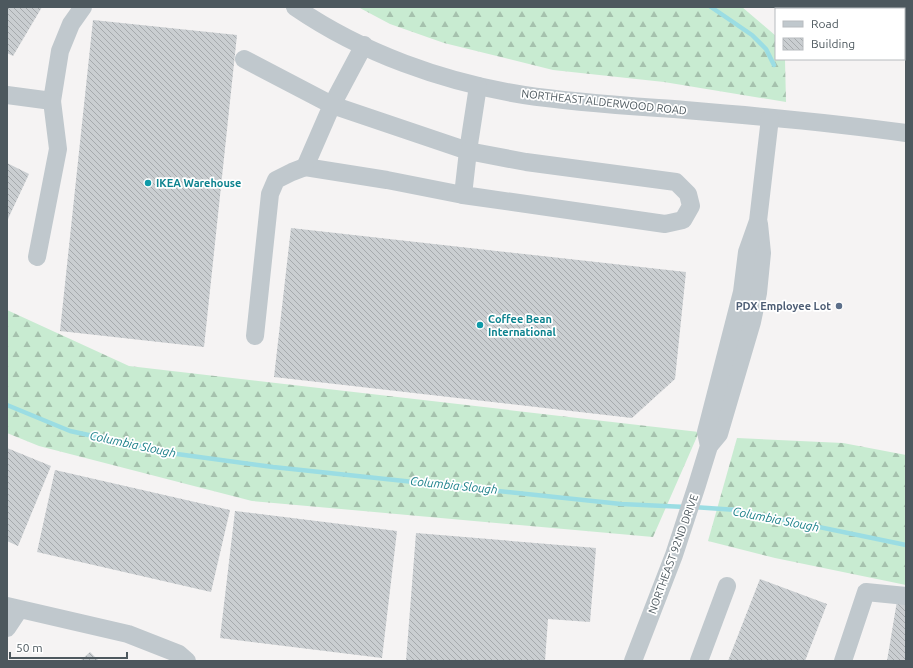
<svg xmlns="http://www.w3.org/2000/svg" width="913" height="668" viewBox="0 0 913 668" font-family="Ubuntu,sans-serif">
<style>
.forest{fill:url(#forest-firs)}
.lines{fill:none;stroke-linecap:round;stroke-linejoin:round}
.stream{stroke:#9bdde3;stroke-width:4.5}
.building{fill:url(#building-back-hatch)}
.minor{stroke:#c0c8cd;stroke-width:18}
.culture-dot{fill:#0f9aa8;stroke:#fff;stroke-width:1.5}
.service-dot{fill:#5c6f8a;stroke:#fff;stroke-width:1.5}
.labels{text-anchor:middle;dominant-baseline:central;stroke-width:3.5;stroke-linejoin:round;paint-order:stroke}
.street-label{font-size:11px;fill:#4d585e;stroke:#fff}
.culture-label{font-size:11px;font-weight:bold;fill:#0d838f;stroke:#fff;text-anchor:start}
.service-label{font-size:11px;font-weight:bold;fill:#4e5e75;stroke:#fff;text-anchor:end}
.water-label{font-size:12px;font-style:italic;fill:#1d818a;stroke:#fff}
</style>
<defs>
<pattern id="forest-firs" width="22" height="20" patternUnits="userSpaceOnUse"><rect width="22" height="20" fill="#c8ebd1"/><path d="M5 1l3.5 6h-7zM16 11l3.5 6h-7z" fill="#a5c1ad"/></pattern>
<pattern id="building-back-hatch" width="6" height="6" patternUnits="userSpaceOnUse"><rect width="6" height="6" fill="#caced1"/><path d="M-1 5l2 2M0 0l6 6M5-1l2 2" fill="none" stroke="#a6aaad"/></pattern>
</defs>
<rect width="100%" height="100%" fill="#f5f3f3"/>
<g class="forest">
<path d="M358,7H742L776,36V59L785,60L786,102L664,82L553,70L444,43L390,24Z"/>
<path d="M7,310L129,366L699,432L653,537L252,501L39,446L7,433Z"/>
<path d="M737,438L843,443L906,455V585L775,558L708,541Z"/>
</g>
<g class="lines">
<g class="stream">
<path d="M711,7L752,35L766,49L774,65"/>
<path d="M7,405L70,431L177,454L273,467L621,504L686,507"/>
<path d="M693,507L737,510L906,545"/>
</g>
</g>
<g class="building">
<path d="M7,7H42L13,56L7,53Z"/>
<path d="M93,20L237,35L204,347L60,331Z"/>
<path d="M7,163L29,174L7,221Z"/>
<path d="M291,228L686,272L675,379L632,418L274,377Z"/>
<path d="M7,448L51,466L18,546L7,541Z"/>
<path d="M55,470L230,510L211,592L37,552Z"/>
<path d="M235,511L397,531L382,658L220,638Z"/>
<path d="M416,533L596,548L590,622L548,619L545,661H406Z"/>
<path d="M760,579L827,604L805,661H728Z"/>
<path d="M897,601L906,602V661H887Z"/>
<path d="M90,652L99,661H80Z"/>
</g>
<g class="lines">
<g class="minor">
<path d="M295,7C362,53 443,82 524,95C577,103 631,106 685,110C759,116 833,123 906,133"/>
<path d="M364,45L332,105L468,151L478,86"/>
<path d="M244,59L332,105L305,167L387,180L463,195"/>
<path d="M7,95L52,101L60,51L71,24L83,7"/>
<path d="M468,151L526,162L676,182L688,194L691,206L683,220L665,224L463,195Z"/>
<path d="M37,257L58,149L52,101"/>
<path d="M255,336L270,194L276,180L292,172L305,167"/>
<path d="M709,446L719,434L752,322L758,293L762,253L759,224"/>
<path d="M7,606L128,634L179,654L187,661"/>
<path d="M7,628L19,610"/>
<path d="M633,661L674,555L697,485L709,446L706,432L742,292L747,252L758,221L770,118"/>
<path d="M699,661L727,586"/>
<path d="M843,661L866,592L906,596"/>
</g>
</g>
<g class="culture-dot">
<circle cx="148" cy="183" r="4"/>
<circle cx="480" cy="325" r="4"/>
</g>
<circle class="service-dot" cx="839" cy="306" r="4"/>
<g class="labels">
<g class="street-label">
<text transform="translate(604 102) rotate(6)">NORTHEAST ALDERWOOD ROAD</text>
<text transform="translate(673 554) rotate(-70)">NORTHEAST 92ND DRIVE</text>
</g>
<g class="culture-label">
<text x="156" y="183">IKEA Warehouse</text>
<text x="488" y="319">Coffee Bean<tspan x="488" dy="13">International</tspan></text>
</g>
<g class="service-label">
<text x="831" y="306">PDX Employee Lot</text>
</g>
<g class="water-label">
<text transform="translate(133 444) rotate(12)">Columbia Slough</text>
<text transform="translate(454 485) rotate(6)">Columbia Slough</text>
<text transform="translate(776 519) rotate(11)">Columbia Slough</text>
</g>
</g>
<rect width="913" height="668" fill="none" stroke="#4d585e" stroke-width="16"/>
<rect x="775" y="8" width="130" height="52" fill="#ffffff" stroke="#b8bcbf"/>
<rect x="783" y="21" width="20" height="6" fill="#c0c8cd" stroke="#b8bcbf"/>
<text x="811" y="28" font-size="12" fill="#4d585e">Road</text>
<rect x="783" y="38" width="20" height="12" fill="url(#building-back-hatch)" stroke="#b8bcbf"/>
<text x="811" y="48" font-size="12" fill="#4d585e">Building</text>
<path d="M10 652v6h117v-6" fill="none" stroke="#4d585e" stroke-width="2"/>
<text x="16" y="652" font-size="12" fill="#4d585e" stroke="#ffffff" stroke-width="3" paint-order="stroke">50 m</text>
</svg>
